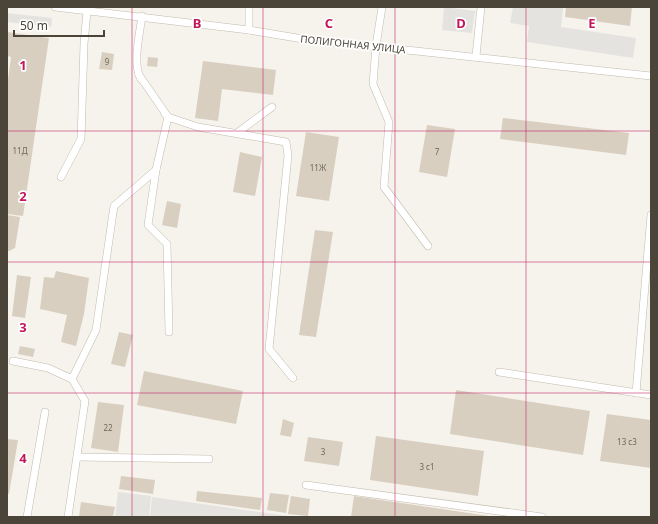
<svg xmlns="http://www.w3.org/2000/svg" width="658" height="524" viewBox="0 0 658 524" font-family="'Noto Sans',sans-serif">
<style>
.parking{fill:#e5e3e0}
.building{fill:#d8cfc1}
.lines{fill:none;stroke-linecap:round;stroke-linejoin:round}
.service-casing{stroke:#c2bbae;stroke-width:8}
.service{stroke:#fff;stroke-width:7}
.grid{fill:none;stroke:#c2185b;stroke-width:1;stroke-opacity:0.55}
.labels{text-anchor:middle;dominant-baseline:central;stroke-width:3.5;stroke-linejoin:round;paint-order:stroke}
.number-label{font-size:8px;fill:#6e675b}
.street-label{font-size:10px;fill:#4b4439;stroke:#fff}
.grid-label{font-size:13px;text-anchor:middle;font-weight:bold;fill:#c2185b;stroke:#fff;stroke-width:3.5;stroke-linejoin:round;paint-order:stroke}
</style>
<rect width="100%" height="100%" fill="#f6f3ec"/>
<g class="parking">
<path d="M444,7L475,11L472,33L442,30Z"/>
<path d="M513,7H563L561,27L636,38L633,58L527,42L529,26L510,23Z"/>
<path d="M7,13L52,18L51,27L7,22Z"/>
<path d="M118,492L151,496L149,517H115Z"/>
<path d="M152,497L295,517H150Z"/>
</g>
<g class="building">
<path d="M566,7H632L630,26L565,17Z"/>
<path d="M7,32L49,38L23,216L7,214V87L11,57L7,56Z"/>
<path d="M102,52L114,54L112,70L99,69Z"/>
<path d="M148,57L158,58L157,67L147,66Z"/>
<path d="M203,61L276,70L273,95L222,89L218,121L195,118Z"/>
<path d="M503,118L629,133L626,155L500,139Z"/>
<path d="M427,125L455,129L447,177L419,172Z"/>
<path d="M306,132L339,137L329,201L296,196Z"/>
<path d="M240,152L262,157L255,196L233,192Z"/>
<path d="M167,201L181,204L177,228L162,225Z"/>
<path d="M7,215L20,217L15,248L7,252Z"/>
<path d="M315,230L333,232L316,337L299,335Z"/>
<path d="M56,271L89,278L84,314L76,346L61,342L67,315L40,309L44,277L54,278Z"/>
<path d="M17,275L31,277L25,318L12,316Z"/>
<path d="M119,332L133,335L125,367L111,364Z"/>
<path d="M20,346L35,349L33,357L18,354Z"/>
<path d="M144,371L243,391L236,424L137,405Z"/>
<path d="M456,390L590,411L583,455L450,434Z"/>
<path d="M98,402L124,405L118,452L91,448Z"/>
<path d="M607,414L651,420V468L600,461Z"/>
<path d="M283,419L294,423L291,437L280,435Z"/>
<path d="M376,436L484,451L478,496L370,480Z"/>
<path d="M308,437L343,442L339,466L304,461Z"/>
<path d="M7,439L18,440L9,494L7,493Z"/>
<path d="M121,476L155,480L153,494L119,489Z"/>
<path d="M197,491L262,498L260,510L196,501Z"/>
<path d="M270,493L289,495L286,513L267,510Z"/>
<path d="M291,496L310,499L308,516L288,514Z"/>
<path d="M354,496L489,516V517H351Z"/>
<path d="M81,502L115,507L113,517H79Z"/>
</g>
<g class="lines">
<g class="service-casing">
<g id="service">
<path d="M55,7L249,30L303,39L651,76"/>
<path d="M382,7L376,46L373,84L389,122L384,187L428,246"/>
<path d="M249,30V7"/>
<path d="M476,56L481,7"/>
<path d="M139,75L168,117L198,127L286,142L288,155L269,349L293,378"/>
<path d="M141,79C132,65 140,32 142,16"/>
<path d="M237,133L272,107"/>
<path d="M156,170L148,225L167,244L169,332"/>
<path d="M61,177L81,139L84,44L87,11"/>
<path d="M13,361L48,368L72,379L85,401L68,517"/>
<path d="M499,372L651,395"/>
<path d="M72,379L96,330L114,206L156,170L168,117L165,114"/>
<path d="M636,393L651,215"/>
<path d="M78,457L209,459"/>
<path d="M306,485L542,517"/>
<path d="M27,517L45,412"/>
</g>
</g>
<use href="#service" class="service"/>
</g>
<path class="grid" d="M132,7V517M263,7V517M395,7V517M526,7V517M7,131H651M7,262H651M7,393H651"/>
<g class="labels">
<g class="number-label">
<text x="107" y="61">9</text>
<text x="20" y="150">11Д</text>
<text x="437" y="151">7</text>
<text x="318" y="167">11Ж</text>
<text x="108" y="427">22</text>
<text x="627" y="441">13 с3</text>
<text x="323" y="451">3</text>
<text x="427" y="466">3 с1</text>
</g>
<g class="street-label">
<text transform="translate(353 44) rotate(6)">ПОЛИГОННАЯ УЛИЦА</text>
</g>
</g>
<g class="grid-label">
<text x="197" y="28">B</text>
<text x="329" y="28">C</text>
<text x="461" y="28">D</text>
<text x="592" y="28">E</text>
<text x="23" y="70">1</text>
<text x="23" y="201">2</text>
<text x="23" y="332">3</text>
<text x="23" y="463">4</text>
</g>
<rect width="658" height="524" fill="none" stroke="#4b4439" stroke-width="16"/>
<path d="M14 30v6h90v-6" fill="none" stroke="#4b4439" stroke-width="2"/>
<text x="20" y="30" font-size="12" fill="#4b4439" stroke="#ffffff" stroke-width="3" paint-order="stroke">50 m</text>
</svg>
